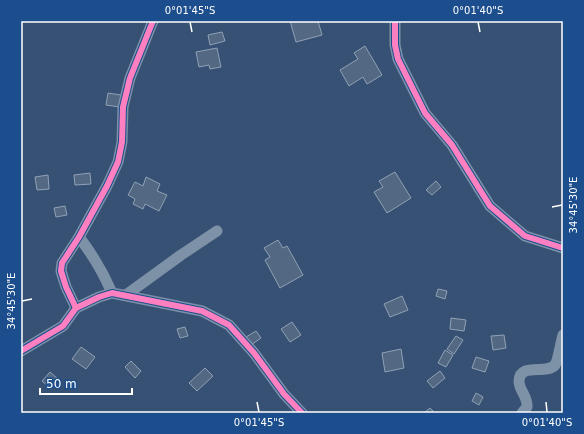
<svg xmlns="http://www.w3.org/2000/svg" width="584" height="434" viewBox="0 0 584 434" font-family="'DejaVu Sans',sans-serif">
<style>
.building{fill:#526883;stroke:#91a1b6}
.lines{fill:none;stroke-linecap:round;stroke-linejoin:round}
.street{stroke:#7d91a7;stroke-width:11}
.cycleway-casing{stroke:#1c4e8d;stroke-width:8}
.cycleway{stroke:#ff80c0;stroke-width:6}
.ticks{fill:none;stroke:#fff;stroke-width:1.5}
.neatline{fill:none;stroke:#fff;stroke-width:1.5}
.ticks-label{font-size:10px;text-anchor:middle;fill:#fff}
</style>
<rect width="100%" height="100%" fill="#365173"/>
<g class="building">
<path d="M290,21H318L322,35L296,42Z"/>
<path d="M222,32L225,41L210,45L208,35Z"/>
<path d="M365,46L382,75L367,84L363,77L349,86L340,70L358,59L354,53Z"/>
<path d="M217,48L221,67L210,69L209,65L199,67L196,52Z"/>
<path d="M108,93L121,95L119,107L106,105Z"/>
<path d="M395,172L411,198L387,213L374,192L383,187L379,181Z"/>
<path d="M90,173L91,184L75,185L74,175Z"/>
<path d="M48,175L49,189L37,190L35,177Z"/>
<path d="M146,177L160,184L157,191L167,195L159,211L145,204L143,209L133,204L135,199L128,195L135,182L143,186Z"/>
<path d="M436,181L441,187L432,195L426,190Z"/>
<path d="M65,206L67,215L56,217L54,208Z"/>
<path d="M278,240L283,248L287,246L303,275L280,288L265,260L270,257L264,248Z"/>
<path d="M438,289L447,291L445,299L436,296Z"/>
<path d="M402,296L408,310L390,317L384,304Z"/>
<path d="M451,318L466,320L464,331L450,329Z"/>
<path d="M292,322L301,335L290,342L281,329Z"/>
<path d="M185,327L188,336L180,338L177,329Z"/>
<path d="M256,331L261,338L251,345L246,337Z"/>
<path d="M504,335L506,348L493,350L491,336Z"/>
<path d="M456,336L463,340L454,354L447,349Z"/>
<path d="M81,347L95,357L86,369L72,359Z"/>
<path d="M401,349L404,368L385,372L382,353Z"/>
<path d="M445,350L453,355L446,367L438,363Z"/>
<path d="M476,357L489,361L485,372L472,368Z"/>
<path d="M131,361L141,371L135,378L125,367Z"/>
<path d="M205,368L213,376L197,391L189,383Z"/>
<path d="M440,371L445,378L433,388L427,381Z"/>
<path d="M50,372L58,379L50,388L42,381Z"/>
<path d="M476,393L483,397L479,405L472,401Z"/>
<path d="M430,408L435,413H424Z"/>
</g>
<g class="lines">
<g class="street">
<path d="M395,21V45L398,59L425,113L452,145L490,206L525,236L563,248"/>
<path d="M79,237C93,255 103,272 112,293"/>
<path d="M126,295L181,255L217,231"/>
<path d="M76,308L66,287L61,271L62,263L79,237L107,186L118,162L122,142L123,107L130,78L153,21"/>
<path d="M21,351L63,326L76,308L99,297L112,293L202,311L229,325L254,353L284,394L302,413"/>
<path d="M522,413L527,407C528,396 519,391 519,381C520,362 546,375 555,365C558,361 561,341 563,335"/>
</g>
<g class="cycleway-casing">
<g id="cycleway">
<path d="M395,21V45L398,59L425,113L452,145L490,206L525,236L563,248"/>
<path d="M76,308L66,287L61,271L62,263L79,237L107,186L118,162L122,142L123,107L130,78L153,21"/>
<path d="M21,351L63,326L76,308L99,297L112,293L202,311L229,325L254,353L284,394L302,413"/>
</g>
</g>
<use href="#cycleway" class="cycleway"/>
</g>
<path class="ticks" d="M190,22L192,32M478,22L480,32M552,207L562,205M22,301L32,299M257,402L259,412M546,402L547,412"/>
<rect width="584" height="434" fill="none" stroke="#1c4e8d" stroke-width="44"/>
<path d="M40 388v6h92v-6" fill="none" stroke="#ffffff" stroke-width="2"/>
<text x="46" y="388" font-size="12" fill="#ffffff" stroke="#1c4e8d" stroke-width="3" paint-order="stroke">50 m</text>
<rect x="22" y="22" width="540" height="390" class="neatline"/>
<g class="ticks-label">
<text x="190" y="14">0°01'45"S</text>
<text x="478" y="14">0°01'40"S</text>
<text transform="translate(573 205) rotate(-90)" y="4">34°45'30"E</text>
<text transform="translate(11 301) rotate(-90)" y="4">34°45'30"E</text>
<text x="259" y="426">0°01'45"S</text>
<text x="547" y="426">0°01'40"S</text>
</g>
</svg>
